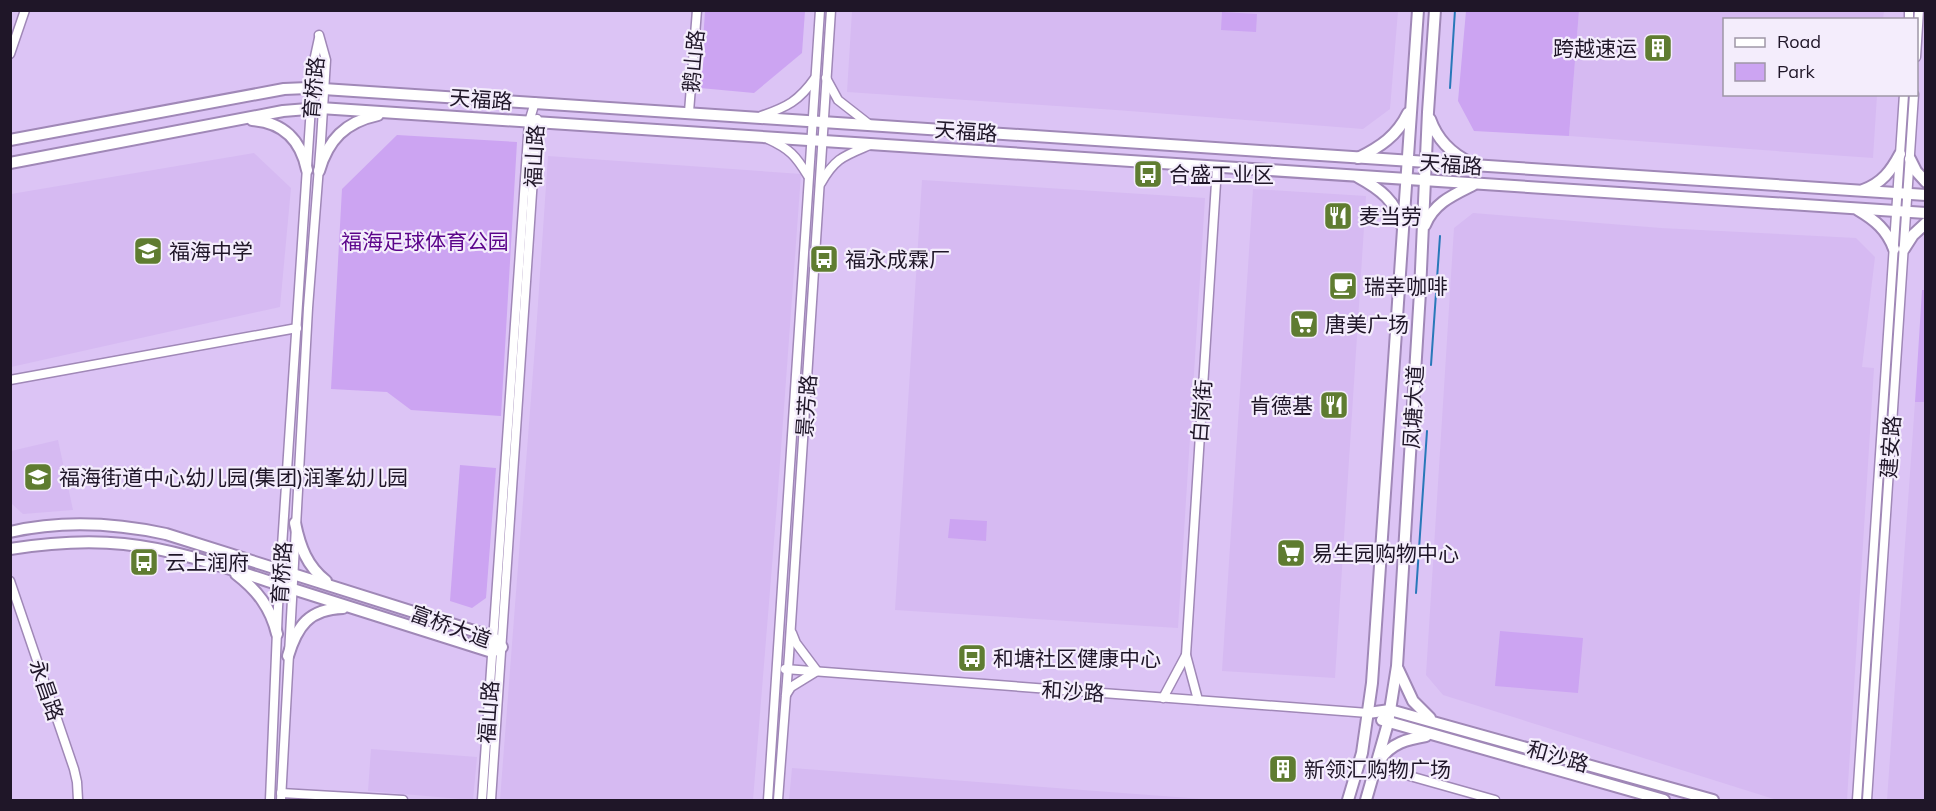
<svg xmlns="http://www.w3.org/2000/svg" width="1936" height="811" viewBox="0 0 1936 811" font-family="Mulish,'Noto Sans SC',sans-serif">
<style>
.built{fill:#d6baf2}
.green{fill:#cca4f2}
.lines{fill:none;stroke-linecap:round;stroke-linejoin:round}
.stream{stroke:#2878b9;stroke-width:2}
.minor-casing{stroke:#a088b7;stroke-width:11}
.major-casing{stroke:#a088b7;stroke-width:14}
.minor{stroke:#fff;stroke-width:8}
.major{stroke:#fff;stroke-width:10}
.labels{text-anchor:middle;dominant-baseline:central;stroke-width:4.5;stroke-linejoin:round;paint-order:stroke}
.poi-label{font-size:21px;fill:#1f1628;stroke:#f4edfc;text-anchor:start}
.street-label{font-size:21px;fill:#1f1628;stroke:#f4edfc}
.park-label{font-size:21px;fill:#5b048a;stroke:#f4edfc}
</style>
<rect width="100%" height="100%" fill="#dcc4f5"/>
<g class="built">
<path d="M852,11H1398L1390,109L1363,129L1116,110L847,92Z"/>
<path d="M1579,11H1884L1883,19L1724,20V94L1877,95L1873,158L1569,136Z"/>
<path d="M254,153L291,188L280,307L11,367V194Z"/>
<path d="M548,156L801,174L777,504L753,800H500L536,333Z"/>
<path d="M922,180L1205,198L1178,628L895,610Z"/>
<path d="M1253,189L1366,196L1335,678L1222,671Z"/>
<path d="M1473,213L1661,228L1856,238L1875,257L1862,367L1874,368L1847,800H1777L1443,695L1426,675L1454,228Z"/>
<path d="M1915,402H1925V800H1887Z"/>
<path d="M58,440L73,510L23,514L11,503V451Z"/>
<path d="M371,749L477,757L473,800L368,791Z"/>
<path d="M792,768L1216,800H789Z"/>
</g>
<g class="green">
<path d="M705,11H805L802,53L754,93L700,88Z"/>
<path d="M1466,11H1579L1569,136L1474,131L1458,101Z"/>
<path d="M1222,12L1257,14L1256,32L1221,30Z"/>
<path d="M397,135L517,142L501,416L411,410L387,392L331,389L342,189Z"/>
<path d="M1922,290H1926L1925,402H1915Z"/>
<path d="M460,465L496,468L486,598L472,608L450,601Z"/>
<path d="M950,519L987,521L986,541L948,538Z"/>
<path d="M1500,631L1583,638L1578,693L1495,686Z"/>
</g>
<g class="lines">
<g class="stream">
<path d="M1450,88L1455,10"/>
<path d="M1431,365L1440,236"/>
<path d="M1416,593L1427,431"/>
</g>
<g class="minor-casing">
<g id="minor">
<path d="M1909,20V10"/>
<path d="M10,54L25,10"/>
<path d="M1916,57L1919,10"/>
<path d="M826,78L838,100L870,125"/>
<path d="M689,112L697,10"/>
<path d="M761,116C787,107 799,101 815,78"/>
<path d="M768,139C790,149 796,156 808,176"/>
<path d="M821,183C835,158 844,156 870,145"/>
<path d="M10,380L297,328"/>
<path d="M10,581L74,769L77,782L78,800"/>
<path d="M785,669L1368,713"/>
<path d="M786,695L791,687L817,671L796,643L792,633"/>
<path d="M1163,698L1186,655"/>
<path d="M1198,700L1186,655L1217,167"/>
<path d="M1392,771L1495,800"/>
<path d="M281,793L403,800"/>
<path d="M270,800L278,607L314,61L319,38"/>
<path d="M281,800L308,308L321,141L326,60L319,35"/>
<path d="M482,800L529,122L535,102"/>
<path d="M491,800L537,119"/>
<path d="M768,800L820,10"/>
<path d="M778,800L789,655L831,10"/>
<path d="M1857,800L1904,94"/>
<path d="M1867,800L1914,94"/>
</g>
</g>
<g class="major-casing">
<g id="major">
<path d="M1430,119C1437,139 1452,154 1471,163"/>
<path d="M252,120C283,122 301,140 307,170"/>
<path d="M10,140L284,89L308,88L1926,195"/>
<path d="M1358,158C1380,147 1397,136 1408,113"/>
<path d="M1910,159L1916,171L1926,182"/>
<path d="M10,163L283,111L320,108L1926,213"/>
<path d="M319,171C328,140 345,122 378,115"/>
<path d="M1358,177C1380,189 1396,201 1402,226"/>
<path d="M1863,190C1882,183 1891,171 1900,154"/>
<path d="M1858,210C1875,220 1887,230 1894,249"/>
<path d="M1425,225C1434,203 1453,195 1473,185"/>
<path d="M1904,249L1913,235L1926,223"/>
<path d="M295,523C300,547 307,566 326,581"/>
<path d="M10,532C62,520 115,523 166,534L493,637L502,647L492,652C427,631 361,611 296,590C240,573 183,550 124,544C86,540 48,543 10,549"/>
<path d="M236,574C257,590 271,608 277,634"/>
<path d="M288,656C297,626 309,609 343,608"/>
<path d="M1398,669L1413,701L1430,718"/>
<path d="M1368,713L1390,710L1713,800"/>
<path d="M1382,720L1664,800"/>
<path d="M1380,760C1391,743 1408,739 1426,736"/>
<path d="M1348,800L1362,753L1372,683L1418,10"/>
<path d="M1366,800L1388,723L1397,666L1420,292L1428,112L1435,10"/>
</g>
</g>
<use href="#minor" class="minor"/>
<use href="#major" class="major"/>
</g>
<defs>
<g id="building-square" transform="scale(1.5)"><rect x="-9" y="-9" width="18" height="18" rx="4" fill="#5f7c31" stroke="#f4edfc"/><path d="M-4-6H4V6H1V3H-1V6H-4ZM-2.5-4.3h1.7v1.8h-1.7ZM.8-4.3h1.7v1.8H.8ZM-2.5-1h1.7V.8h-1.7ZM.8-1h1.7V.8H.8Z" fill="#fff"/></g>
<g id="bus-square" transform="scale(1.5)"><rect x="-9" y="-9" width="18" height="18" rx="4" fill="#5f7c31" stroke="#f4edfc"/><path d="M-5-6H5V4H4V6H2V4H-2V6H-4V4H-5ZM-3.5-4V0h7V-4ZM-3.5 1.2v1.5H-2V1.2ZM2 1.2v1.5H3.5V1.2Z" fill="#fff"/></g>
<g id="restaurant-square" transform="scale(1.5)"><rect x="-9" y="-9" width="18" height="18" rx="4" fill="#5f7c31" stroke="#f4edfc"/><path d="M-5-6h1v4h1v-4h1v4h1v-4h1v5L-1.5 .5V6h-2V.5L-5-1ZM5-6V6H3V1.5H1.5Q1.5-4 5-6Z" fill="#fff"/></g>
<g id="school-square" transform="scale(1.5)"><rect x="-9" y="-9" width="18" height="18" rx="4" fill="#5f7c31" stroke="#f4edfc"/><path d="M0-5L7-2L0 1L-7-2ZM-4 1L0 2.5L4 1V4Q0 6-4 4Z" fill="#fff"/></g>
<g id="cafe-square" transform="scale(1.5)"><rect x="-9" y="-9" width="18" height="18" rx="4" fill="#5f7c31" stroke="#f4edfc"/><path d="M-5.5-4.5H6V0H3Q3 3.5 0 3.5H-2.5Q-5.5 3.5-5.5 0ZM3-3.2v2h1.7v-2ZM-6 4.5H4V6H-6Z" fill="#fff"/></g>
<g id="supermarket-square" transform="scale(1.5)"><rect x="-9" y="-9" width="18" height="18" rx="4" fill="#5f7c31" stroke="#f4edfc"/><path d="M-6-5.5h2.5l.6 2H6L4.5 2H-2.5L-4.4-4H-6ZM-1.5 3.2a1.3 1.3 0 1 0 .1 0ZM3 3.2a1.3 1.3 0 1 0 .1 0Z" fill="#fff"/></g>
</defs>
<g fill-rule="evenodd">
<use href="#building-square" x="1658" y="48"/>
<use href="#bus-square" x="1148" y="174"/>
<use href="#restaurant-square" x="1338" y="216"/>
<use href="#school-square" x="148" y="251"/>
<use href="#bus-square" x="824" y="259"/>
<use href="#cafe-square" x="1343" y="286"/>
<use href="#supermarket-square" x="1304" y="324"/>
<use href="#restaurant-square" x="1334" y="405"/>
<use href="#school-square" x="38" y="477"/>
<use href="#supermarket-square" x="1291" y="553"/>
<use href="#bus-square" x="144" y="562"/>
<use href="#bus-square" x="972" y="658"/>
<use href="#building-square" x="1283" y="769"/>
</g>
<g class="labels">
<g class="poi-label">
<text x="1637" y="48" text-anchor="end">跨越速运</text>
<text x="1169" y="174">合盛工业区</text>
<text x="1359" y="216">麦当劳</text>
<text x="169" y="251">福海中学</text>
<text x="845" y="259">福永成霖厂</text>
<text x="1364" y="286">瑞幸咖啡</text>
<text x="1325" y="324">唐美广场</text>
<text x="1313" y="405" text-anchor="end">肯德基</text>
<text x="59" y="477">福海街道中心幼儿园(集团)润峯幼儿园</text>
<text x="1312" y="553">易生园购物中心</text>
<text x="165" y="562">云上润府</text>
<text x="993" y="658">和塘社区健康中心</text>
<text x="1304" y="769">新领汇购物广场</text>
</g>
<g class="street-label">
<text transform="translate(693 61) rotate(-85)">鹅山路</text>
<text transform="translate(313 88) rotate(-85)">育桥路</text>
<text transform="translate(481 99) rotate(4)">天福路</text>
<text transform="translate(966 131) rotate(4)">天福路</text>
<text transform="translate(534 156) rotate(-87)">福山路</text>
<text transform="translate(1451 164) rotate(4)">天福路</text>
<text transform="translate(806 406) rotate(-86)">景芳路</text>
<text transform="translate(1413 407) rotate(-87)">凤塘大道</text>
<text transform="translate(1201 411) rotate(-86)">白岗街</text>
<text transform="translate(1890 447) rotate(-86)">建安路</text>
<text transform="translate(281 573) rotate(-86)">育桥路</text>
<text transform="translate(451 626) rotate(20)">富桥大道</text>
<text transform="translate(47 690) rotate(71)">永昌路</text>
<text transform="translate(1073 691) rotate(4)">和沙路</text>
<text transform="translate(488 712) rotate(-86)">福山路</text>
<text transform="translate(1558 756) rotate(16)">和沙路</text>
</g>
<g class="park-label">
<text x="425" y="241">福海足球体育公园</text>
</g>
</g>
<rect width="1936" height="811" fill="none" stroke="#1f1628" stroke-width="24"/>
<rect x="1723" y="18" width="195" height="78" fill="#f4edfc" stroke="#9f97a7" stroke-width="1.5"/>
<rect x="1735" y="38" width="30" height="9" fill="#ffffff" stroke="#9f97a7" stroke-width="1.5"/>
<text x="1777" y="48" font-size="18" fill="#1f1628">Road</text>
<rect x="1735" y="63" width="30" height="18" fill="#cca4f2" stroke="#9f97a7" stroke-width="1.5"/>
<text x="1777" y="78" font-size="18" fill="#1f1628">Park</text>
</svg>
